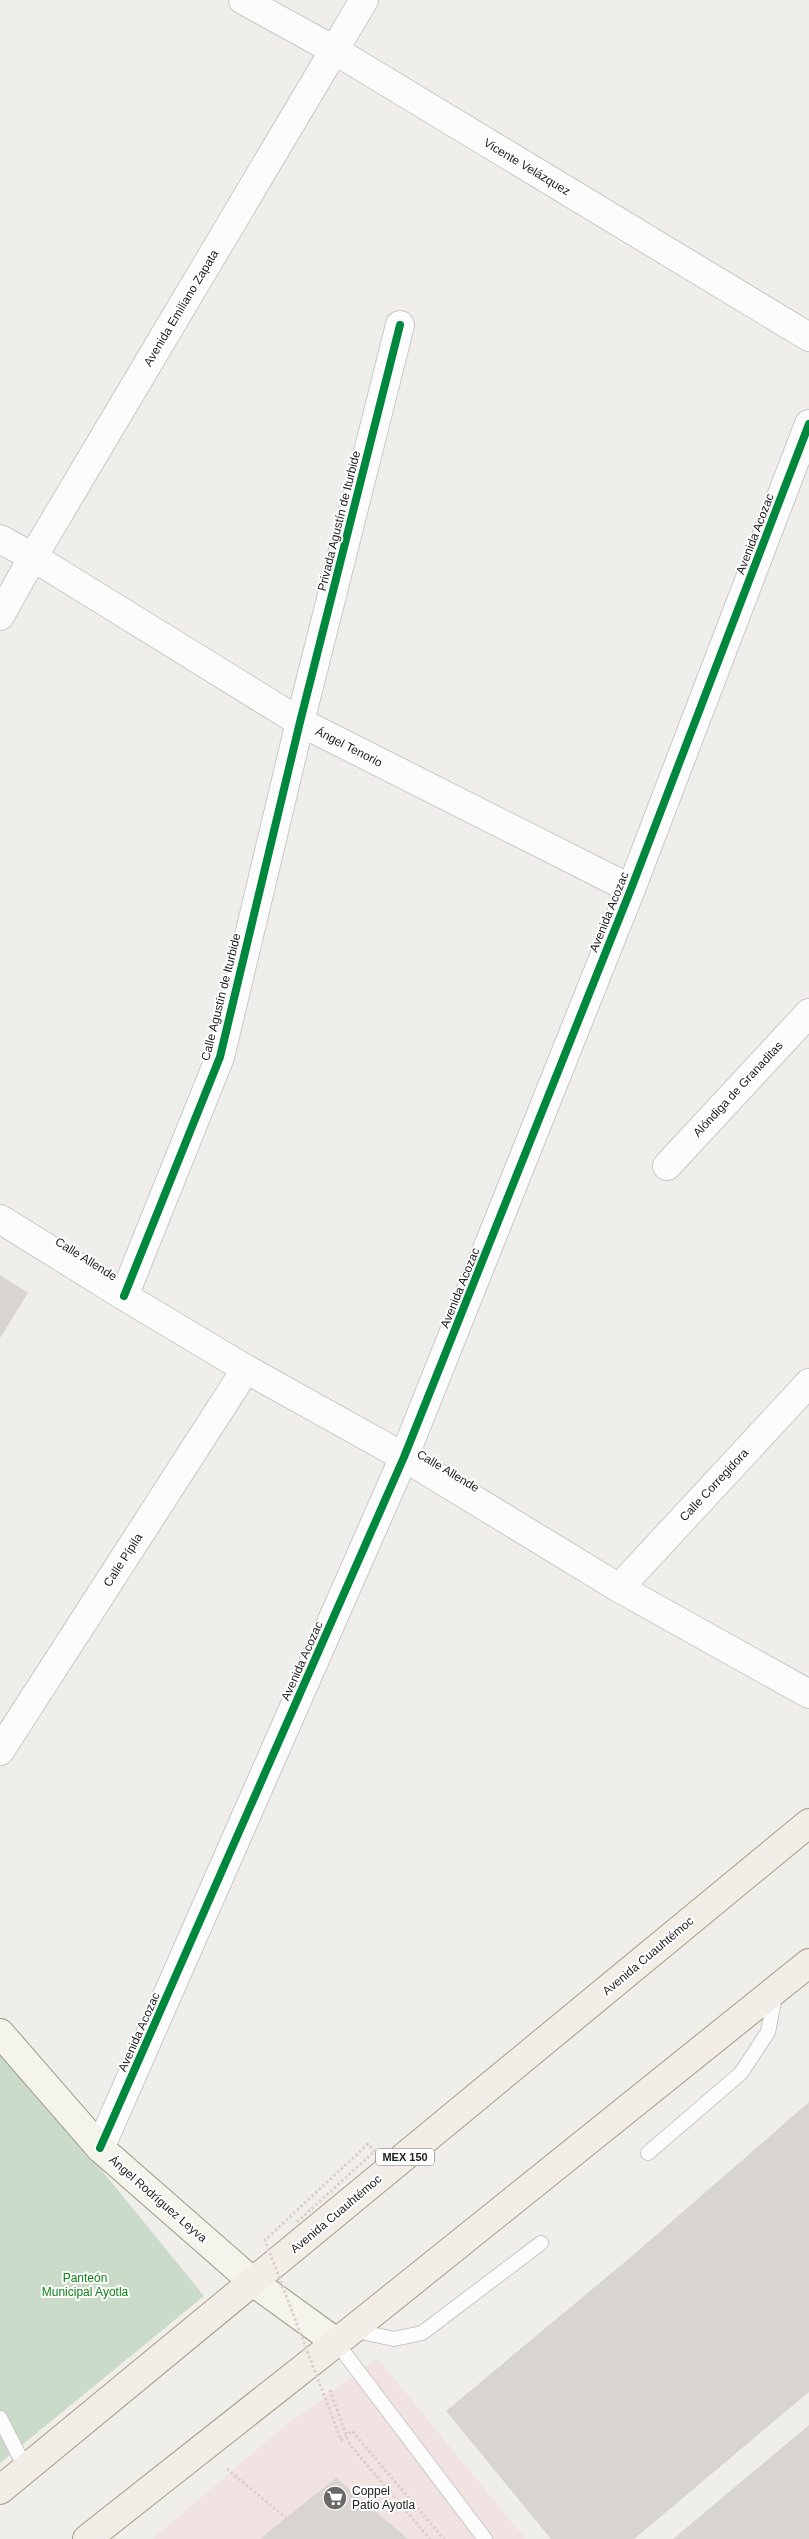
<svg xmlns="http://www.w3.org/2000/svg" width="809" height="2539" viewBox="0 0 809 2539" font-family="Arial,sans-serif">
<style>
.commercial{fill:#f1e3e1}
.cemetery{fill:#cadbca}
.building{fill:#d7d4d2}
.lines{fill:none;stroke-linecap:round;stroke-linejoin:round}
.lane-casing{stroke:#c9c8c7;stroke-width:16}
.street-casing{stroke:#c9c8c7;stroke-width:30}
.secondary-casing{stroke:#999a82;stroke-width:30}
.primary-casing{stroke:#a79c86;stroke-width:30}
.path{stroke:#dccecd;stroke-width:3;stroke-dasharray:2.5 2.5;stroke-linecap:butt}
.lane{stroke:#fdfcfc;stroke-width:14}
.street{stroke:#fdfcfc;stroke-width:28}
.secondary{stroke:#f4f4ed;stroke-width:28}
.primary{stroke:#f3ede7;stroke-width:28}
.path-bridge{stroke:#dccecd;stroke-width:3;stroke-dasharray:2.5 2.5;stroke-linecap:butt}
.cycleway-casing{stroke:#fff;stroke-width:11}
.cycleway{stroke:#00873e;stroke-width:8}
.labels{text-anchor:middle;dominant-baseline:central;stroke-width:4;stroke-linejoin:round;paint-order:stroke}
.shield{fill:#fff;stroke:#646464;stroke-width:1}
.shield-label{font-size:11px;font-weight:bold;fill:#222}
.street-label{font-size:12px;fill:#222;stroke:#fff}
.park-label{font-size:12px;fill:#0c8416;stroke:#fff}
.poi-label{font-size:12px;fill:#222;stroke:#fff;text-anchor:start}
</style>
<rect width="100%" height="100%" fill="#f0eeeb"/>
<path class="commercial" d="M377,2358L526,2539H152L281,2429Z"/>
<path class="cemetery" d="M0,2045L204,2296L0,2463Z"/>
<g class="building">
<path d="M0,1275L28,1293L0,1338Z"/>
<path d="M809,2102V2392L634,2539H551L446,2411L632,2256Z"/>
<path d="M809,2425V2539H673Z"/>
<path d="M336,2478L408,2539H260L286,2518Z"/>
</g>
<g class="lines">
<g class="lane-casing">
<g id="lane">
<path d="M648,2153L741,2073L768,2032L776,1992"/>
<path d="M352,2330L394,2339L422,2333L541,2243"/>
<path d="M336,2342L485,2539"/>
<path d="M0,2418L26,2469"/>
</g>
</g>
<g class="street-casing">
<g id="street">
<path d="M243,0L334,50L809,337"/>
<path d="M0,539L33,557L300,722L631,889"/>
<path d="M0,616L33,557L364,0"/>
<path d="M667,1166L809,1013"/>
<path d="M0,1219L124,1296L246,1369L404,1457L619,1588L809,1694"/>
<path d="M124,1296L220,1057L300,722L400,325"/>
<path d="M619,1588L809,1383"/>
<path d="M0,1751L246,1369"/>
<path d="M100,2148L404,1457L631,889L809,424"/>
</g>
</g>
<g class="secondary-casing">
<path id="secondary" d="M0,2033L100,2148L253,2282L336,2342"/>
</g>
<g class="primary-casing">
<g id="primary">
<path d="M0,2490L809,1823"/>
<path d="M87,2539L352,2330L809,1963"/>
</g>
</g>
<g class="path">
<path d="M330,2390L350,2445L430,2539"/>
<path d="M227,2469L286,2518"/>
</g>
<use href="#lane" class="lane"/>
<use href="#street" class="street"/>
<use href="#secondary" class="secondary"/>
<use href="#primary" class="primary"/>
<path class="path-bridge" d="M297,2222L375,2151L368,2144L265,2240L341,2440L352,2431L444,2539"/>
<g class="cycleway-casing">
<g id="cycleway">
<path d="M124,1296L220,1057L300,722L400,325"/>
<path d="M100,2148L404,1457L631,889L809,424"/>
</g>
</g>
<use href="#cycleway" class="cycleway"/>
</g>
<defs>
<g id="supermarket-disc" transform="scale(1.25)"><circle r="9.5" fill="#6a6968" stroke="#fff"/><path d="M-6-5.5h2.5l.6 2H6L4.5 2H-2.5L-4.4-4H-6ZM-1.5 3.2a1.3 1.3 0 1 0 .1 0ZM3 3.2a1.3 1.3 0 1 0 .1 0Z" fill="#fff"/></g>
</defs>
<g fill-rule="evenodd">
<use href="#supermarket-disc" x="335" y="2498"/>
</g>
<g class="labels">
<rect class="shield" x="376" y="2148.5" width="58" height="17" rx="4"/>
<g class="shield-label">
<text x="405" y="2157">MEX 150</text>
</g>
<g class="street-label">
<text transform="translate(527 167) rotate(31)">Vicente Velázquez</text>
<text transform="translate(181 308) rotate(-59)">Avenida Emiliano Zapata</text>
<text transform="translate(339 521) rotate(-76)">Privada Agustín de Iturbide</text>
<text transform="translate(755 534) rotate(-69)">Avenida Acozac</text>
<text transform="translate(349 747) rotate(27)">Ángel Tenorio</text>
<text transform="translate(609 912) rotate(-68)">Avenida Acozac</text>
<text transform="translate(221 997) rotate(-76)">Calle Agustín de Iturbide</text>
<text transform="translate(738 1089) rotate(-47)">Alóndiga de Granaditas</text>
<text transform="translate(86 1259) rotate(32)">Calle Allende</text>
<text transform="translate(460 1288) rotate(-68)">Avenida Acozac</text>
<text transform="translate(448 1471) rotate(31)">Calle Allende</text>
<text transform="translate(714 1485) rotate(-47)">Calle Corregidora</text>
<text transform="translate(123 1560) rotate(-57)">Calle Pípila</text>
<text transform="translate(302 1661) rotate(-66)">Avenida Acozac</text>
<text transform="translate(648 1956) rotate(-40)">Avenida Cuauhtémoc</text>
<text transform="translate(139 2032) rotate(-66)">Avenida Acozac</text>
<text transform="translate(158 2199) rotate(41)">Ángel Rodríguez Leyva</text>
<text transform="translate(336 2214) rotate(-40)">Avenida Cuauhtémoc</text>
</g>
<g class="park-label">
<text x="85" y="2278">Panteón<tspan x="85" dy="14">Municipal Ayotla</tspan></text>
</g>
<g class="poi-label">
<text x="352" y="2491">Coppel<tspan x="352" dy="14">Patio Ayotla</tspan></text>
</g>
</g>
</svg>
